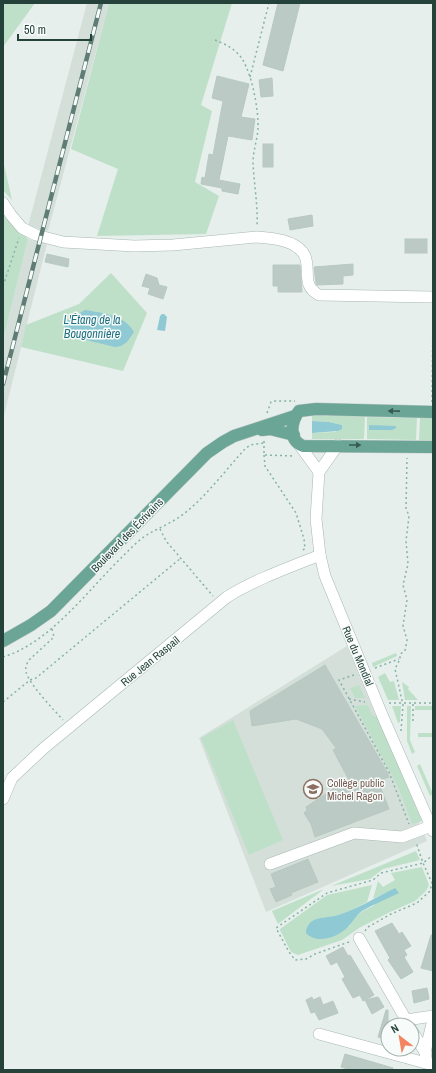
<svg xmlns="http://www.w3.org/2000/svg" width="436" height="1073" viewBox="0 0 436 1073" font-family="'Archivo Narrow',sans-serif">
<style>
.built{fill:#d4dfda}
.green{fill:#bfe0c8}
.water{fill:#8ec9d4}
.building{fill:#bbcac4;stroke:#b8c9c2}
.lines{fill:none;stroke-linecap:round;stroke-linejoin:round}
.minor-casing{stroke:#a8b8b2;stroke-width:12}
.major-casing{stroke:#c2cac8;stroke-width:13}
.path{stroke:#86b3a5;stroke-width:1.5;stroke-dasharray:2 3;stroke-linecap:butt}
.minor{stroke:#fff;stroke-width:11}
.major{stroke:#6aa596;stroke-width:12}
.rail-casing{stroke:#5f7d75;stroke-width:4.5}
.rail{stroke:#f7fbf9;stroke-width:3;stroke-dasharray:9;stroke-linecap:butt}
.oneway{fill:#365b51}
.labels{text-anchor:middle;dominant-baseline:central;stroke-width:3;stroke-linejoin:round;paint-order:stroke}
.street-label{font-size:11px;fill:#24423a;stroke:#f7fbf9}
.education-label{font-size:11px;fill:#785e54;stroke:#f7fbf9;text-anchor:start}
.water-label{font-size:12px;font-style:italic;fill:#1c6f80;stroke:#f7fbf9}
</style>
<rect width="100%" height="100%" fill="#e6efeb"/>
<g class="built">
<path d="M87,3H109L48,231L28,226Z"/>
<path d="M28,239L47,244L3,419V340Z"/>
<path d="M347,646L427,841L266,912L199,738Z"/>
</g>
<g class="green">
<path d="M3,3H35L3,47Z"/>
<path d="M109,3H232L201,105L212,111L195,182L219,196L206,234L97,236L118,169L71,149Z"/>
<path d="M3,160L12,200L3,190Z"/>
<path d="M3,212L28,239L3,340Z"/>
<path d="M111,273L147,313L123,371L21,347L26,325L79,304Z"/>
<path d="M312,416H365L364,439H312V433L336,432L342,425L329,422L312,421Z"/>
<path d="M367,417L417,418L416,440L367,439Z"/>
<path d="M420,417H433V441L419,440Z"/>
<path d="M396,653L397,656L373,667L372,663Z"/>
<path d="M385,673L390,682L394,681L399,700H388L378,677Z"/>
<path d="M402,682L409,687L408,689L418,700H405Z"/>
<path d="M359,685L365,698H355L350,688Z"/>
<path d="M368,705L372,715L378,717L422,821L412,824L398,787L355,706Z"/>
<path d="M392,706H401L400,722L398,723Z"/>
<path d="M407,706H411L410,740L415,752L412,754L407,741Z"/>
<rect x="415" y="706" width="18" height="4"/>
<path d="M233,720L283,840L249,855L201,738Z"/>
<rect x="418" y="733" width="15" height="4"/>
<path d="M420,764L433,794L430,796L417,766Z"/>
<path d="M416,851L420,860L383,869L370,879L331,886Z"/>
<path d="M422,867L429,885L426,891L415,901L390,912L359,928L342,940L298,955L291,952L280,930V929L327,895L372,885L367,902C358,907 348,912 338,915C325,919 317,915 307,927H349L356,916L363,911L373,906L395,888L373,899L378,881L383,887L395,880L391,873Z"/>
<path d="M324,889L278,924L272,911Z"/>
</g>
<g class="water">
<path d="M85,310C102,313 125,315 134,332L127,342L121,346L115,347L82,339L67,332L64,325L69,319Z"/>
<path d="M162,314H164L167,317L165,331L157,330L160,316Z"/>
<path d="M312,421L329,422L342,425V429L338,431L312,433Z"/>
<path d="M369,425L396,426V428L392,430H369Z"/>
<path d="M395,888L399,893C387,899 374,904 362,911C356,915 353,922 348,927C338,937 317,945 306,933C306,929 307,926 311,922C319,916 329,918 338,915C358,909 376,897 395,888Z"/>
</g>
<g class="building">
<path d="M278,3H300L283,71L263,65Z"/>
<path d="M217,76L249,84L241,117L255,119L252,140L228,136L219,180L240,184L238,194L222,191V188L201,184L202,177L205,178L209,154L213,155L223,101L212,98Z"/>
<path d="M272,78L273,96L261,97L259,80Z"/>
<rect x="263" y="144" width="10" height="23"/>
<path d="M312,215L313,226L290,230L288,219Z"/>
<rect x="405" y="239" width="22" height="14"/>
<path d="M47,254L69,259L68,267L45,262Z"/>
<path d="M353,264V275L343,276V284L317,285L316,283L314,267Z"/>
<path d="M273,265H300L302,292H278V286H273Z"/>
<path d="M146,274L157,278L159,285L167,287L163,299L148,294L150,288L142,286Z"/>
<path d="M325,665L387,772L389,777L378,781L389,809L315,837L311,824L304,813L307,810L306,807L333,789L350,782L333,750L336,748L322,729L296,719L252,726L250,711Z"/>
<path d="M308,859L318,882L291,893L292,895L276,902L270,889L276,887L271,874Z"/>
<path d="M392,923L399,934L402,932L411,946L404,950L407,955L404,957L413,972L401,979L388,960L390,958L375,931Z"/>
<path d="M431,935H433V971L421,968Z"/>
<path d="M343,947L348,956L350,955L374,995L363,1001L360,995L353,998L342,979L345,977L337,962L331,965L326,956Z"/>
<path d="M427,988L429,999L414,1003L412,991Z"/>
<path d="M312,997L313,1000L320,997L323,1005L333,1001L338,1013L319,1020L315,1012L311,1013L306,1000Z"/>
<path d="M378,997L384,1007L372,1014L365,1000Z"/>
<path d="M386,1010H388V1040L378,1037Z"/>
<path d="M345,1054L393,1068V1070H351L341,1067Z"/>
</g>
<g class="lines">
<g class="minor-casing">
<g id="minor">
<path d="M3,203L11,215L22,228L36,235L63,242L134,246L173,245L257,237C272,238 297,240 305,256C311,272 301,285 319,295L433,297"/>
<path d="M298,443L319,472"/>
<path d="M338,445L319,472L316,519L320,555L325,576L383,717L433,831"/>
<path d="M3,799L12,778L44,748L227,597C256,579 288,568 320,555"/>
<path d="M270,864L354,833L402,837L431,826"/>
<path d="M359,938L409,1025"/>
<path d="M406,1020L433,1016"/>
<path d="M412,1031L425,1052L427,1063"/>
<path d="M319,1034L433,1065"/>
<path d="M425,1052L433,1020"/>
</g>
</g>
<g class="major-casing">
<g id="major">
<path d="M433,412L316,409L299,411C291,422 288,440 303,446L433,447"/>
<path d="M262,430L270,429L294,435"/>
<path d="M3,641L31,625L51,611L207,453L223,442L234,436L295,416"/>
</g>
</g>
<g class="path">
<path d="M215,40C222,43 230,46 236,52C251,63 259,111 258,129C257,141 253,151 253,163C254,184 258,205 257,227"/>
<path d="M250,77L269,3"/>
<path d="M3,286L19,238"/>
<path d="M432,402L433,312"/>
<path d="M267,413L271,402L275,401H295"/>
<path d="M264,441V455L294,456"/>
<path d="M264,455L265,466L296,513L304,539L305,549L302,550"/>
<path d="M160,529L166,541L213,596"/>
<path d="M52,629L54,637L29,660C27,663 25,667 26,672C29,684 54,710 63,720"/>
<path d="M3,657C50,643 89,589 123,556C129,550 135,544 141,539C153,530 168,525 181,516C205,498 224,472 244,450L250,445L264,443"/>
<path d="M375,668L399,659"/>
<path d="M354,675L339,680L389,772L409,824"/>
<path d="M349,699L365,702"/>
<path d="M3,702L30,680L36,678L181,558"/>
<path d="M389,703H433"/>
<path d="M413,704V722"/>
<path d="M401,731L403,705L395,669L400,659V654L405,651L407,640L403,626L407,600L403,585L408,564L406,541L409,516L406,508L407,458"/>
<path d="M365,931L368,927L391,914L417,903L430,891L432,883L423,863L416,842"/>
<path d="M349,942L315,954L306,959L295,960L289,952L276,928L327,893L373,880L381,873L423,863L433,855"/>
</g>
<use href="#minor" class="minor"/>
<use href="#major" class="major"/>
<g class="rail-casing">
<path id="rail" d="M3,384L101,3"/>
</g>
<use href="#rail" class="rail"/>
</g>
<defs><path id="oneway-solid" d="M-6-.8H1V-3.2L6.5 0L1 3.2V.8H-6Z"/></defs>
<g class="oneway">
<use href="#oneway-solid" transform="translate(394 411) rotate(-179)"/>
<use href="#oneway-solid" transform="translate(355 445)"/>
</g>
<defs>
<g id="school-ring" transform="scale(1)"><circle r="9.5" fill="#f7fbf9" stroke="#8d6e63" stroke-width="1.5"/><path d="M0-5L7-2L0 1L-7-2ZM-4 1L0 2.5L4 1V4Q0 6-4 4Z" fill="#8d6e63"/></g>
</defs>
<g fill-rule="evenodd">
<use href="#school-ring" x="313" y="789"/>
</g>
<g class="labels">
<g class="street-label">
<text transform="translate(127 535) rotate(-46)">Boulevard des Écrivains</text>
<text transform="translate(358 656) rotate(67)">Rue du Mondial</text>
<text transform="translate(150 661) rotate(-39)">Rue Jean Raspail</text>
</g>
<g class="education-label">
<text x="327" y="783">Collège public<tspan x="327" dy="13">Michel Ragon</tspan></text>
</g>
<g class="water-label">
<text x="92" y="320">L'Étang de la<tspan x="92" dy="14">Bougonnière</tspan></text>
</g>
</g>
<rect width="436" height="1073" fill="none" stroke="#24423a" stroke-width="8"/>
<g transform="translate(400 1037) rotate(329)"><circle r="19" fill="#f7fbf9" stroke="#a3b1ad"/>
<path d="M0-3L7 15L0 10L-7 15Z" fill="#f4845f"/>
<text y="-6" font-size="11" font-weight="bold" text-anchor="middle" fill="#24423a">N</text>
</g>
<path d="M18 34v6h73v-6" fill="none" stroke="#24423a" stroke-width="2"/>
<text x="24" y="34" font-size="12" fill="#24423a" stroke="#f7fbf9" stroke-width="3" paint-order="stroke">50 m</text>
</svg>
